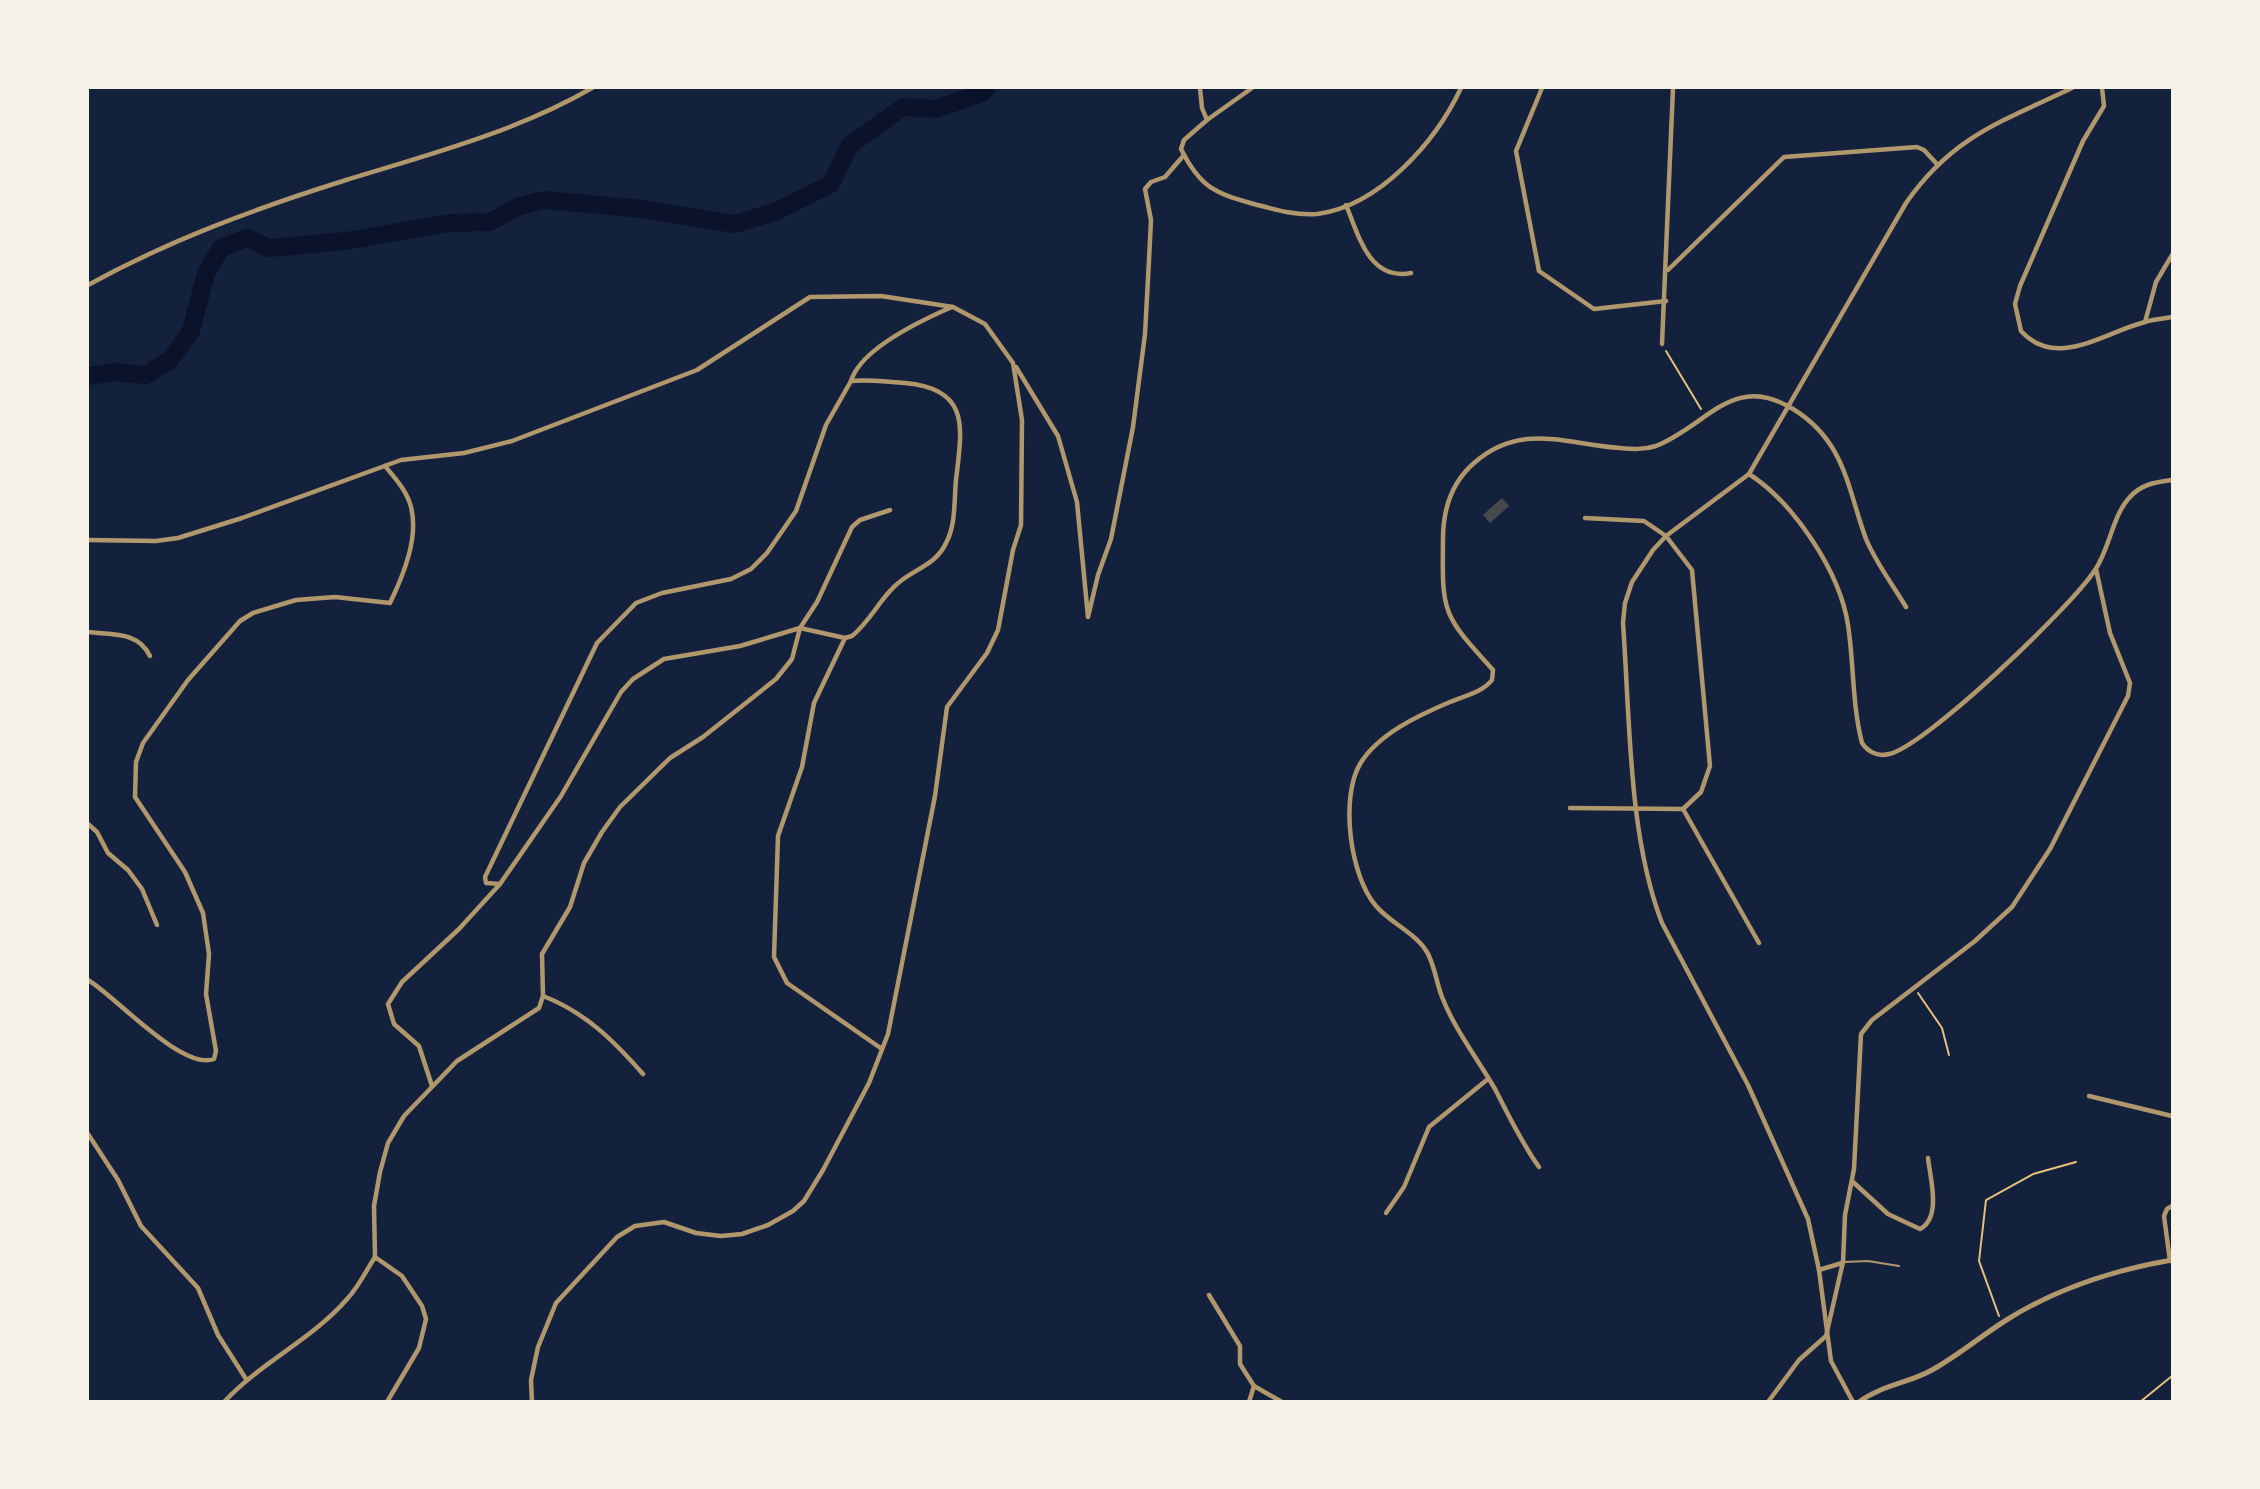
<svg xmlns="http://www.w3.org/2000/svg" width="2260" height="1489" viewBox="0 0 2260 1489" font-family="'Nunito Sans',sans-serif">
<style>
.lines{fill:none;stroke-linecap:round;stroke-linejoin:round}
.river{stroke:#0b132b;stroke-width:18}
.building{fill:#48494c}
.path{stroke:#e5c07b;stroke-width:2}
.service{stroke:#b1986c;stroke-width:2}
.minor{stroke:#b1986c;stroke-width:4.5}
.tertiary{stroke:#b1986c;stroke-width:5}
</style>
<rect width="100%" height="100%" fill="#14213d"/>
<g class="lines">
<path class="river" d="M88,376L115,372L146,375L170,360L191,331L206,273L221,248L247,238L269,248L346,241L450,223L490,222L517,207L544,200L634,208L735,224L777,211L831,184L850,145L903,107L936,109L982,93L987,88"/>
</g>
<path class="building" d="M1502,498L1509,506L1490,523L1483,515Z"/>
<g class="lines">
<g class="path">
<path d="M1666,351L1701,409"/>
<path d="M1918,993L1942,1028L1949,1055"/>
<path d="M1999,1316L1979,1261L1986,1200L2033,1174L2076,1162"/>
<path d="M2140,1402L2172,1376"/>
</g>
<path class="service" d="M1844,1262L1868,1261L1899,1266"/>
<g class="minor">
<path d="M1200,88L1202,108L1207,120L1184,140L1181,149C1200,187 1214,193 1254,204C1273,209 1296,216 1317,214C1380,206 1436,141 1461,88"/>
<path d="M1542,88L1516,151L1539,271L1594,309L1666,301"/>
<path d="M2102,88L2104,106L2083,141L2020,286L2015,304L2021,331C2056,370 2105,332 2145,322C2154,319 2163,319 2172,317"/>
<path d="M1207,120L1252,88"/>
<path d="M1346,205C1359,236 1369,281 1411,273"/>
<path d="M1668,270L1784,157L1917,147L1924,150L1936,163"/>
<path d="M88,285C170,240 254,209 343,181C427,155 516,132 592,88"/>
<path d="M2145,322L2156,282L2172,255"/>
<path d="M1662,344L1673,88"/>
<path d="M1016,367L1058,436L1077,502L1088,617L1098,575L1111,539L1133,427L1145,334L1149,260L1151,220L1145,189L1151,182L1165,177L1184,155"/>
<path d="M1749,474C1794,503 1840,572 1848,625C1854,664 1852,704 1862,743C1868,752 1878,757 1889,754C1926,746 2072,606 2095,570C2110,548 2112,517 2129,498C2141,484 2156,482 2172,480"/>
<path d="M88,540L156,541L178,538L242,518L401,460L464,453L512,441L697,370L810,297L881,296L953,307L985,324L1013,363L1022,420L1021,525L1013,550L998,630L987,653L947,707L935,796L888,1034L869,1083L823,1170L804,1201L793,1211L768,1225L742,1234L721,1236L696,1233L664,1222L635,1226L617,1237L556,1303L538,1347L531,1380L532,1402"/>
<path d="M88,632C112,635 138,631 150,656"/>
<path d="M845,638L814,703L802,767L778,836L774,957L787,983L882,1049"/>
<path d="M1570,808L1683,809L1701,792L1710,766L1692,570L1666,536L1644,521L1585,518"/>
<path d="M1683,809L1759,943"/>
<path d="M88,824L97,832L108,853L128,870L142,889L157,925"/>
<path d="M500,884L486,883L485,877L597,643L636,603L662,593L731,579L751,569L767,553L796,511L826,425L851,381"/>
<path d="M88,980C114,995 182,1071 214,1059L216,1051L206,994L209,954L203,913L185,872L135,797L136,762L143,743L188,680L240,621L253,613L296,600L335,597L390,603C403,576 419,538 411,507C407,491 395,478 385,466"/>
<path d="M543,996C585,1012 614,1041 643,1074"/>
<path d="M432,1086L419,1046L394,1024L388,1004L402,982L459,929L500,884L561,796L621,692L633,679L664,659L740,646L800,628L817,602L852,527L860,520L890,510"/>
<path d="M2089,1096L2172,1116"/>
<path d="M88,1134L118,1180L141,1226L198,1288L218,1335L246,1379"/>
<path d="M1539,1167C1521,1142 1509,1116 1495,1089C1477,1058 1455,1030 1442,997C1437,984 1435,969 1429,956C1419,934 1391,924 1376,906C1350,876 1340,798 1360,764C1378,734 1419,715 1450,702C1464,696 1483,692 1492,680L1493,670C1442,614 1442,614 1443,539C1443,510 1451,483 1474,463C1520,422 1565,444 1620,448C1632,449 1644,450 1656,446C1708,425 1733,372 1793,409C1845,441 1847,487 1866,539C1876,563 1893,585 1906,607"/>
<path d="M1853,1182L1888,1214L1920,1229C1942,1218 1930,1177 1928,1158"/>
<path d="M1386,1213L1404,1187L1429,1127L1488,1079"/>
<path d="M375,1257L374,1206L380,1172L388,1143L404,1116L457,1061L539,1008L543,996L542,954L570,907L584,863L602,832L620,807L670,758L703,737L776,679L792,659L800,628L845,638L852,636C872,620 882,594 902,580C918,568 937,563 946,543C956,525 954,500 956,480C962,428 971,389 905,383C887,382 869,379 851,381C861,348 922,320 952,307"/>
<path d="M2170,1261L2164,1216L2167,1209L2172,1206"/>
<path d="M1819,1270L1842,1263"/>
<path d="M1209,1295L1240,1346V1364L1254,1386L1249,1402"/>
<path d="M1254,1386L1282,1402"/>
<path d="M224,1402C261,1362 313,1339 348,1298C359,1286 366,1271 375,1257L402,1276L422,1306L426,1319L419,1348L387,1402"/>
<path d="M1768,1402L1799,1360L1826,1336L1843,1262L1845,1215L1854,1169L1861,1034L1872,1020L1975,941L2012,907L2050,849L2128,696L2130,683L2110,633L2096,569"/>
<path d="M1853,1402L1831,1361L1819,1270L1808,1219L1748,1085L1662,923C1628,835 1630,718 1623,623L1625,603L1632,582L1653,550L1666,536L1749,474L1906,203C1953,136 2001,122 2072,88"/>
</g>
<path class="tertiary" d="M1859,1402C1882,1385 1909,1383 1932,1370C1959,1355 1982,1335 2008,1319C2058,1288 2114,1270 2172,1260"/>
</g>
<rect width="2260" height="1489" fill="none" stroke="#f6f1e7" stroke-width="178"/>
</svg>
